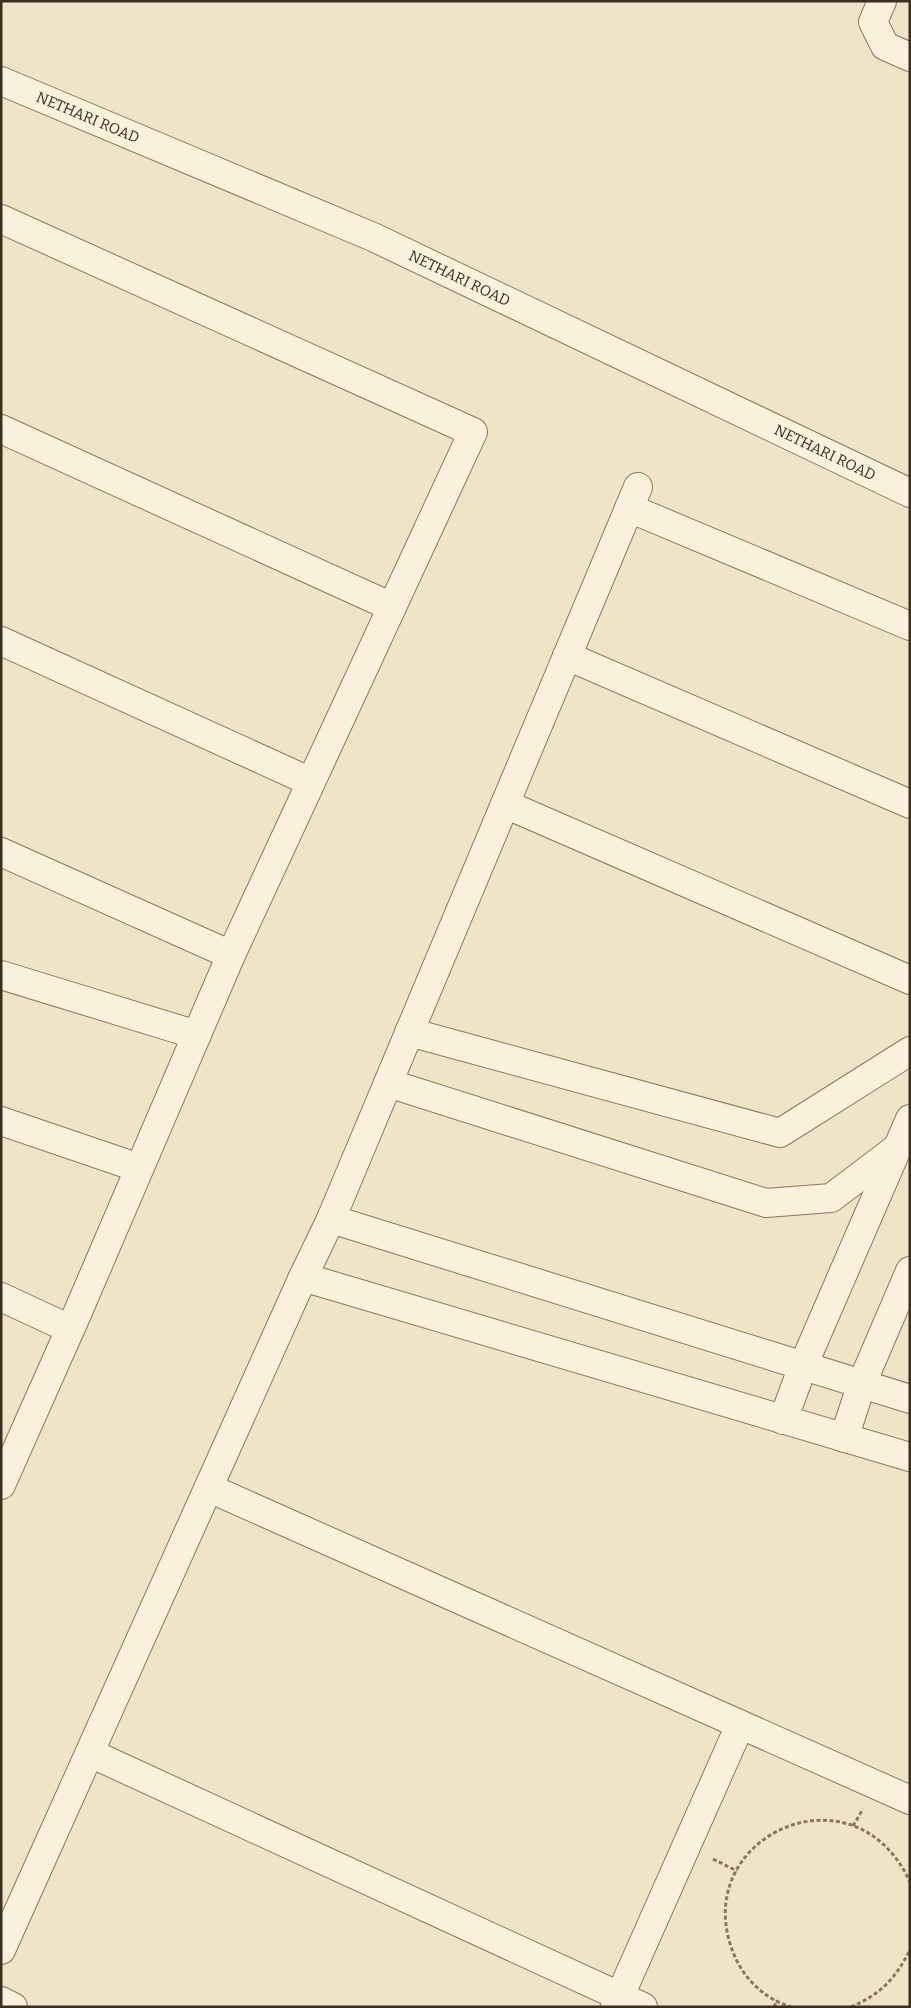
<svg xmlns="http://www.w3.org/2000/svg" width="911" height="2008" viewBox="0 0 911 2008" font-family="Bitter,serif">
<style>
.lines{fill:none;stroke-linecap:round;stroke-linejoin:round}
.minor-casing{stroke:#8d765c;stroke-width:30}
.path{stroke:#8d765c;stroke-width:3;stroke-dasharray:4 2.5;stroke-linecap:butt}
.minor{stroke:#faf1dc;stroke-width:28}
.labels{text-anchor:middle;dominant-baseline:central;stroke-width:4;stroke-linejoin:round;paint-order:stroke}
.street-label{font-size:15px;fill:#3d2e20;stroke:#f7eed8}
</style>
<rect width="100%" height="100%" fill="#f0e4c8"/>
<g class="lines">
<g class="minor-casing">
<g id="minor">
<path d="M882,1L873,22L885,46L910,57"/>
<path id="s1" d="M1,81L373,237L910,493"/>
<path d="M1,219L473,432L231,955"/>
<path d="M1,429L392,607"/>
<path d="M629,508L910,626"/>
<path d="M1,641L311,782"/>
<path d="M567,656L910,804"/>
<path d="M505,804L910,980"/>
<path d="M1,852L231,955L77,1314L1,1485"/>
<path d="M1,975L197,1035"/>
<path d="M409,1032L780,1133L910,1051"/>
<path d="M388,1083L766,1203L831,1198L897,1148"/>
<path d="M1,1121L139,1168"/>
<path d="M331,1219L910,1399"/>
<path d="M303,1277L910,1457"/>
<path d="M1,1297L70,1329"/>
<path d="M783,1420L803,1366L910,1119"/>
<path d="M844,1438L862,1383L910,1271"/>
<path d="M209,1488L910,1800"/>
<path d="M90,1753L643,2007"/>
<path d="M1,1950L303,1277L331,1219L638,487"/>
<path d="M1,2001L13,2007"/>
<path d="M615,2007L740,1725"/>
</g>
</g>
<g class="path">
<path d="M853,1826L863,1809"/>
<path d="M713,1859L737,1871"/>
<path d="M774,2007L777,2000"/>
<path d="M792,2007C768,2001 746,1981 736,1959C681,1840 853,1758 910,1882"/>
<path d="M851,2007C881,1994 895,1979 910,1950"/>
</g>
<use href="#minor" class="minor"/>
</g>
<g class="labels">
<g class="street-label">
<text stroke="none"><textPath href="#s1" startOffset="94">NETHARI ROAD</textPath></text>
<text stroke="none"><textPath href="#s1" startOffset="499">NETHARI ROAD</textPath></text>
<text stroke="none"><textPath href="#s1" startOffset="904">NETHARI ROAD</textPath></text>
</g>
</g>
<rect width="911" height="2008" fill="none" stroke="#3d2e20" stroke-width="5"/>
</svg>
